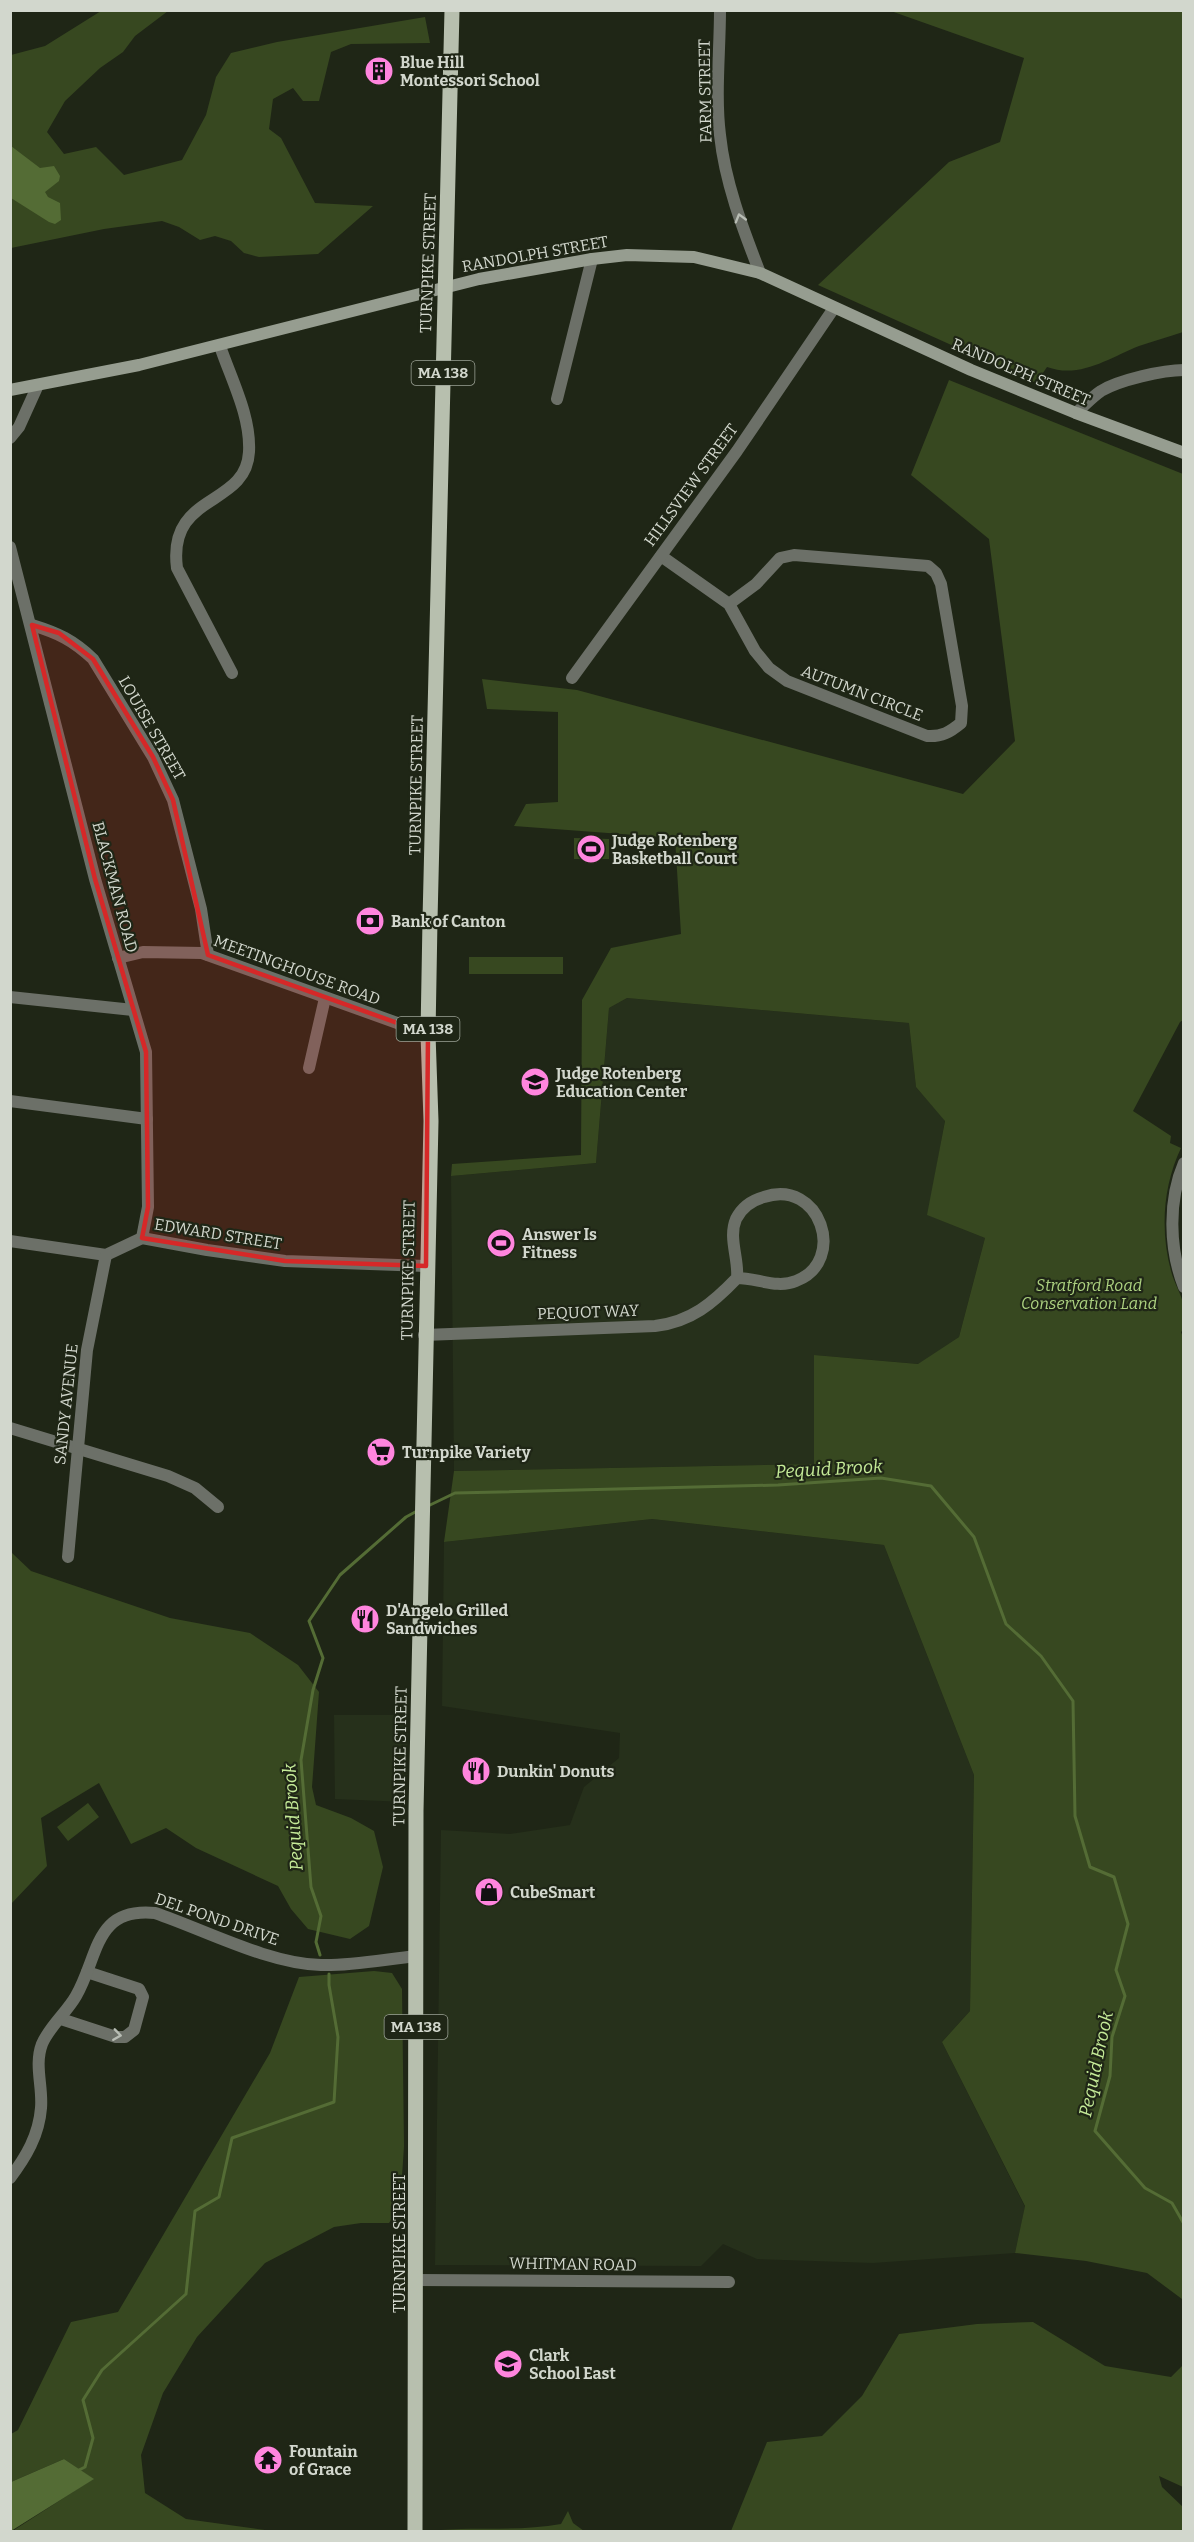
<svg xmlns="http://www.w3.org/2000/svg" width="1194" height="2542" viewBox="0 0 1194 2542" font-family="Bitter,serif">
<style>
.built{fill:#26301b}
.green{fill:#374820}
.water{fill:#546c35}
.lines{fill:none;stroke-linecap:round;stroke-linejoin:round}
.stream{stroke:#546c35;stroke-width:3}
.minor{stroke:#6c7068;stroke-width:12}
.secondary{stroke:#969d90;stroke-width:12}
.primary{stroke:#b7bfae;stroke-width:15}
.oneway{stroke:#b8bdb4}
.marked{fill:#d62828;fill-opacity:0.2;stroke:#d62828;stroke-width:4.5;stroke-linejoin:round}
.labels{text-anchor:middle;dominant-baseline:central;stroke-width:4.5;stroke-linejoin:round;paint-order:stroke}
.shield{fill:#1f2616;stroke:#9ca296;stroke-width:1.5}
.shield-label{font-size:15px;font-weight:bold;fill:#d2d7cd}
.poi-label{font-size:16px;font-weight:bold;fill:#d2d7cd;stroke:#1f2616;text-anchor:start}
.street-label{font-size:16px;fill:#d2d7cd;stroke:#1f2616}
.park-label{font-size:16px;font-style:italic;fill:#add280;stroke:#1f2616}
.water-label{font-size:18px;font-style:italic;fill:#c5eb98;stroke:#1f2616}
</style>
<rect width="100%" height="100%" fill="#1f2616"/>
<g class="built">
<path d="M627,998L909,1023L916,1087L945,1120L928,1215L985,1238L959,1337L919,1364L814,1355V1464L454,1471L451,1176L596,1163L609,1008Z"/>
<path d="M652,1519L884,1545L974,1775L970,2011L942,2042L1025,2207L1015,2253L873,2263L757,2259L723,2244L701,2266L435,2265L441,1830L510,1834L570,1825L584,1787L619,1758L620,1733L442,1706L444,1542Z"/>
<path d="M334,1715H408L406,1802L335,1799Z"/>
</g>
<g class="green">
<path d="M888,10L1183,11V332C1169,337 1153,341 1139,346C1109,358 1080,379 1047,367L1036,383L818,285L949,162L1000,142L1024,58Z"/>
<path d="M101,11H168L135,36L123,52L100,68L65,101L47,132L64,154L96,147L124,175L182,160L206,115L216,77L231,53L277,42L425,17L430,43L351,44L331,52L319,101H303L293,88L273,99L269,129L281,138L315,203L373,206L318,254L259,257L244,253L231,241L215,236L200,240L179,227L162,221L104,229L11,248V55L45,46Z"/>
<path d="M949,380L1183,474V1020L1180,1022L1133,1111L1171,1136L1170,1143L1181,1148C1163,1186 1160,1230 1171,1271C1174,1283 1182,1295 1184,1307C1185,1314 1184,1323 1183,1330L1181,1332L1184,1340L1183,2307L1182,2299L1147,2273L1086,2261L1015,2253L1025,2206L942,2042L970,2011L974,1775L884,1545L652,1519L444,1542L454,1471L814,1464V1355L918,1364L959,1337L985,1238L927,1215L945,1121L916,1087L909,1023L627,998L609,1008L596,1163L451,1176L452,1164L581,1155L582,1000L611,948L681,934L675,838L514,826L526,804L558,802V712L487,709L482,679L577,690L963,794L1015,741L989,539L911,475Z"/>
<path d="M574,838L609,839V859H574Z"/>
<rect x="469" y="957" width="94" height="17"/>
<path d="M11,1552L31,1571L170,1618L250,1633L298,1665L319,1692L312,1787L316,1805L351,1818L374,1831L383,1867L369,1926L350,1939L308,1929L291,1909L278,1886L196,1848L166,1828L131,1844L99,1783L41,1818L47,1866L11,1904Z"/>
<path d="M88,1803L99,1817L68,1841L57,1827Z"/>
<path d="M374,1971L392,1973L402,1989L404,2146L400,2207L389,2223H361L334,2227L265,2263L197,2337L163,2393L141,2455L145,2493L186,2519L272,2531L11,2532L93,2479L64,2459L11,2482V2434L18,2430L71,2322L118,2312L270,2053L299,1977Z"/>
<path d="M1033,2322L1105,2366L1171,2377L1183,2365V2487L1159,2476L1162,2487L1183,2507V2531H731L767,2442L822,2436L862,2396L899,2334L977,2324Z"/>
<path d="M568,2511L573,2523L584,2531H431C474,2526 518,2532 561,2524Z"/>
</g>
<g class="water">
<path d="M11,146L40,168L54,166L60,176L59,181L45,192L48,197L60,203L61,220L55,224L49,222L11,198Z"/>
<path d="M64,2459L94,2479L11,2531V2482Z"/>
</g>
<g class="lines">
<g class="stream">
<path d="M428,1506L455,1493L778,1485L881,1478L931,1486L974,1537L1006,1624L1041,1656L1073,1701L1075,1816L1090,1867L1114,1877L1128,1924L1116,1970L1125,1996L1112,2037L1110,2076L1095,2131L1145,2188L1172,2203L1184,2224"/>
<path d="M320,1955L316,1942L321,1916L311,1887L301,1760L313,1690L323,1658L309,1621L340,1575L406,1517L417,1511"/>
<path d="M77,2471L85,2467L93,2438L83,2400L102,2370L186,2294L195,2211L219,2197L232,2138L334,2102L338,2037L329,1985V1974"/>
</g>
<g class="minor">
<path d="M720,10C720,51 715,95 720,135C725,183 743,229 760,273"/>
<path d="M220,346C231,379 251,416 249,452C246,508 167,492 177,568L232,673"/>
<path d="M557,399L592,259"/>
<path d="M1076,413C1084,406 1092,397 1101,391C1119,380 1163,370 1184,370"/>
<path d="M10,438L19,427L38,385"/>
<path d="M10,547L95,879L146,1052L148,1207L142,1238"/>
<path d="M661,556L729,604L756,584L780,558L794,555L928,566L936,573L941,584L962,706L961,723C950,732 942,737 927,736L787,681L769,668L755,651L729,604"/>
<path d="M32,625C58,633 73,640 93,659L153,757L173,800L201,909L208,955"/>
<path d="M572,678L737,451L834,308"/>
<path d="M118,958L143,952L202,953L428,1034"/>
<path d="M10,997L133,1010"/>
<path d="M309,1068L325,998"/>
<path d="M10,1101L147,1119"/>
<path d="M1184,1163C1168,1200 1169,1249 1184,1287"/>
<path d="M10,1241L106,1255L142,1238L207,1250L285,1261L426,1266"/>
<path d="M424,1335L655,1326C691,1322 713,1303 737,1278C757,1278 777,1289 796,1281C848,1261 820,1178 764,1197C753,1200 742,1207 736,1219C728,1238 739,1259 737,1278"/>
<path d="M10,1428L168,1476L195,1488L218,1507"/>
<path d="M68,1557L87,1350L106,1255"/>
<path d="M61,2019L116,2037H125L134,2030L143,1997L139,1989L87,1972"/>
<path d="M10,2178C26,2157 39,2135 41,2108C43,2087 34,2065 42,2044C49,2027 67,2012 76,1996C99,1956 94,1907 155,1913C205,1930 269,1964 321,1965C352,1966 386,1959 417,1956"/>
<path d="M416,2280L729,2282"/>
</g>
<path class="secondary" d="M10,390L139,365L479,279L592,259L627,255L694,257L760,273L971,370L1076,413L1184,453"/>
<path class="primary" d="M415,2532L416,1811L431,1121L428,1034L430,920L452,10"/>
</g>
<defs><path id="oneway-chevron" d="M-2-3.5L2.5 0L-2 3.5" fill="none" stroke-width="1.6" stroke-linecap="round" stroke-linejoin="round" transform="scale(1.5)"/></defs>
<g class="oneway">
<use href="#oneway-chevron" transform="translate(740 218) rotate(-106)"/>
<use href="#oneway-chevron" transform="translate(117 2035) rotate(8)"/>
</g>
<path class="marked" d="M32,625L59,633L93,659L153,757L173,800L208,955L428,1034L426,1266L285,1261L142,1238L148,1207L146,1052L95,879Z"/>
<defs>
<g id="building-disc" transform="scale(1.5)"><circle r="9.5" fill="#ff85de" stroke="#1f2616"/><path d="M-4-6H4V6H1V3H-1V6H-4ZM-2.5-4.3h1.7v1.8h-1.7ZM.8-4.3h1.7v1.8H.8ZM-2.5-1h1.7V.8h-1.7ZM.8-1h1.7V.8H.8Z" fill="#111"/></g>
<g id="stadium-disc" transform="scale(1.5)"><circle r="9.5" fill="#ff85de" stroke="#1f2616"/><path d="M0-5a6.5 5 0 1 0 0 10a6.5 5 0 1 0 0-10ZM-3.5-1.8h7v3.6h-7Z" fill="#111"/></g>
<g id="bank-disc" transform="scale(1.5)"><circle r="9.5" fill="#ff85de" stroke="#1f2616"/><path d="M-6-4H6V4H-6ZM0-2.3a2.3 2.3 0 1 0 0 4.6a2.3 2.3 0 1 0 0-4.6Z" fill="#111"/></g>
<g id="school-disc" transform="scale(1.5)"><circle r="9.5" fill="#ff85de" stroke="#1f2616"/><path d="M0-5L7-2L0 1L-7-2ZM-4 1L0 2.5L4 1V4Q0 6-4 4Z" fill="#111"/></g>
<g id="supermarket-disc" transform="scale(1.5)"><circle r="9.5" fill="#ff85de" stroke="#1f2616"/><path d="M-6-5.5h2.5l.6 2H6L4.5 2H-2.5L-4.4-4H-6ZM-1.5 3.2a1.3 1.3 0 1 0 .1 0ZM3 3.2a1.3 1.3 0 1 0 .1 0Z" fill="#111"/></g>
<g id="restaurant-disc" transform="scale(1.5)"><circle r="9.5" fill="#ff85de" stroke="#1f2616"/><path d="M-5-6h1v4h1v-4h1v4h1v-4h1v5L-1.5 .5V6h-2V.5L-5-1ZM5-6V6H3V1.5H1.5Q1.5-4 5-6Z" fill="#111"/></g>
<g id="shop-disc" transform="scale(1.5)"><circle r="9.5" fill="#ff85de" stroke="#1f2616"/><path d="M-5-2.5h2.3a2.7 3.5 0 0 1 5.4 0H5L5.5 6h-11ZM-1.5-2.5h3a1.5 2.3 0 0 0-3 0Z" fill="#111"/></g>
<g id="temple-disc" transform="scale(1.5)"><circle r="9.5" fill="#ff85de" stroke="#1f2616"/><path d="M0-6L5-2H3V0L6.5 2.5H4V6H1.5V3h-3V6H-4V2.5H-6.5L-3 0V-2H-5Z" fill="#111"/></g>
</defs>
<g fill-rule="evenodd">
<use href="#building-disc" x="379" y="71"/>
<use href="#stadium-disc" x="591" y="849"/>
<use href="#bank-disc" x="370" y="921"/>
<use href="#school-disc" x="535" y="1082"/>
<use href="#stadium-disc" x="501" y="1243"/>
<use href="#supermarket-disc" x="381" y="1452"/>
<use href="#restaurant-disc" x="365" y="1619"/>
<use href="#restaurant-disc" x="476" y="1771"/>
<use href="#shop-disc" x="489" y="1892"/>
<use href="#school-disc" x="508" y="2364"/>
<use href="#temple-disc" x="268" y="2460"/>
</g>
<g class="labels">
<g class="shield">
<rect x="411.5" y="361" width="63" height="24" rx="4.5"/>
<rect x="396.5" y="1017" width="63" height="24" rx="4.5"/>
<rect x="384.5" y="2015" width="63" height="24" rx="4.5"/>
</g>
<g class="shield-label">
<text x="443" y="373">MA 138</text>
<text x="428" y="1029">MA 138</text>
<text x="416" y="2027">MA 138</text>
</g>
<g class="poi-label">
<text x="400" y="62">Blue Hill<tspan x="400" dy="18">Montessori School</tspan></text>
<text x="612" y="840">Judge Rotenberg<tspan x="612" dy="18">Basketball Court</tspan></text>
<text x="391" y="921">Bank of Canton</text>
<text x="556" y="1073">Judge Rotenberg<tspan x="556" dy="18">Education Center</tspan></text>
<text x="522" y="1234">Answer Is<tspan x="522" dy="18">Fitness</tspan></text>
<text x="402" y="1452">Turnpike Variety</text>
<text x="386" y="1610">D'Angelo Grilled<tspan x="386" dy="18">Sandwiches</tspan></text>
<text x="497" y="1771">Dunkin' Donuts</text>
<text x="510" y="1892">CubeSmart</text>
<text x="529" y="2355">Clark<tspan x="529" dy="18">School East</tspan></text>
<text x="289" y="2451">Fountain<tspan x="289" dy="18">of Grace</tspan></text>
</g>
<g class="street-label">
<text transform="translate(705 91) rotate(-91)">FARM STREET</text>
<text transform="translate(535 254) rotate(-10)">RANDOLPH STREET</text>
<text transform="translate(428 263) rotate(-88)">TURNPIKE STREET</text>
<text transform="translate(1021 372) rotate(23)">RANDOLPH STREET</text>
<text transform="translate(691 485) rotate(-54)">HILLSVIEW STREET</text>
<text transform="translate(862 693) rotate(21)">AUTUMN CIRCLE</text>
<text transform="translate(152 728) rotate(60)">LOUISE STREET</text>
<text transform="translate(416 785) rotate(-89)">TURNPIKE STREET</text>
<text transform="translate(115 887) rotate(75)">BLACKMAN ROAD</text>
<text transform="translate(297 970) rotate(20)">MEETINGHOUSE ROAD</text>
<text transform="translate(218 1234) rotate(9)">EDWARD STREET</text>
<text transform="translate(408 1270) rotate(-89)">TURNPIKE STREET</text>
<text transform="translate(588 1312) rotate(-2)">PEQUOT WAY</text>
<text transform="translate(66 1404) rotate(-84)">SANDY AVENUE</text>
<text transform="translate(400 1756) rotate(-89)">TURNPIKE STREET</text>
<text transform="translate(217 1919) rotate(19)">DEL POND DRIVE</text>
<text transform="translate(399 2243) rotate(-90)">TURNPIKE STREET</text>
<text transform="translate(573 2264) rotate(1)">WHITMAN ROAD</text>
</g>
<g class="park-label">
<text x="1089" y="1285">Stratford Road<tspan x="1089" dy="18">Conservation Land</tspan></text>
</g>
<g class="water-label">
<text transform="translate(829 1469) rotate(-3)">Pequid Brook</text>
<text transform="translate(293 1817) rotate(-94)">Pequid Brook</text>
<text transform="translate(1096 2064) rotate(-78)">Pequid Brook</text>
</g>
</g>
<rect width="1194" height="2542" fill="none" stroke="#d2d7cd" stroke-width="24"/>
</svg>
